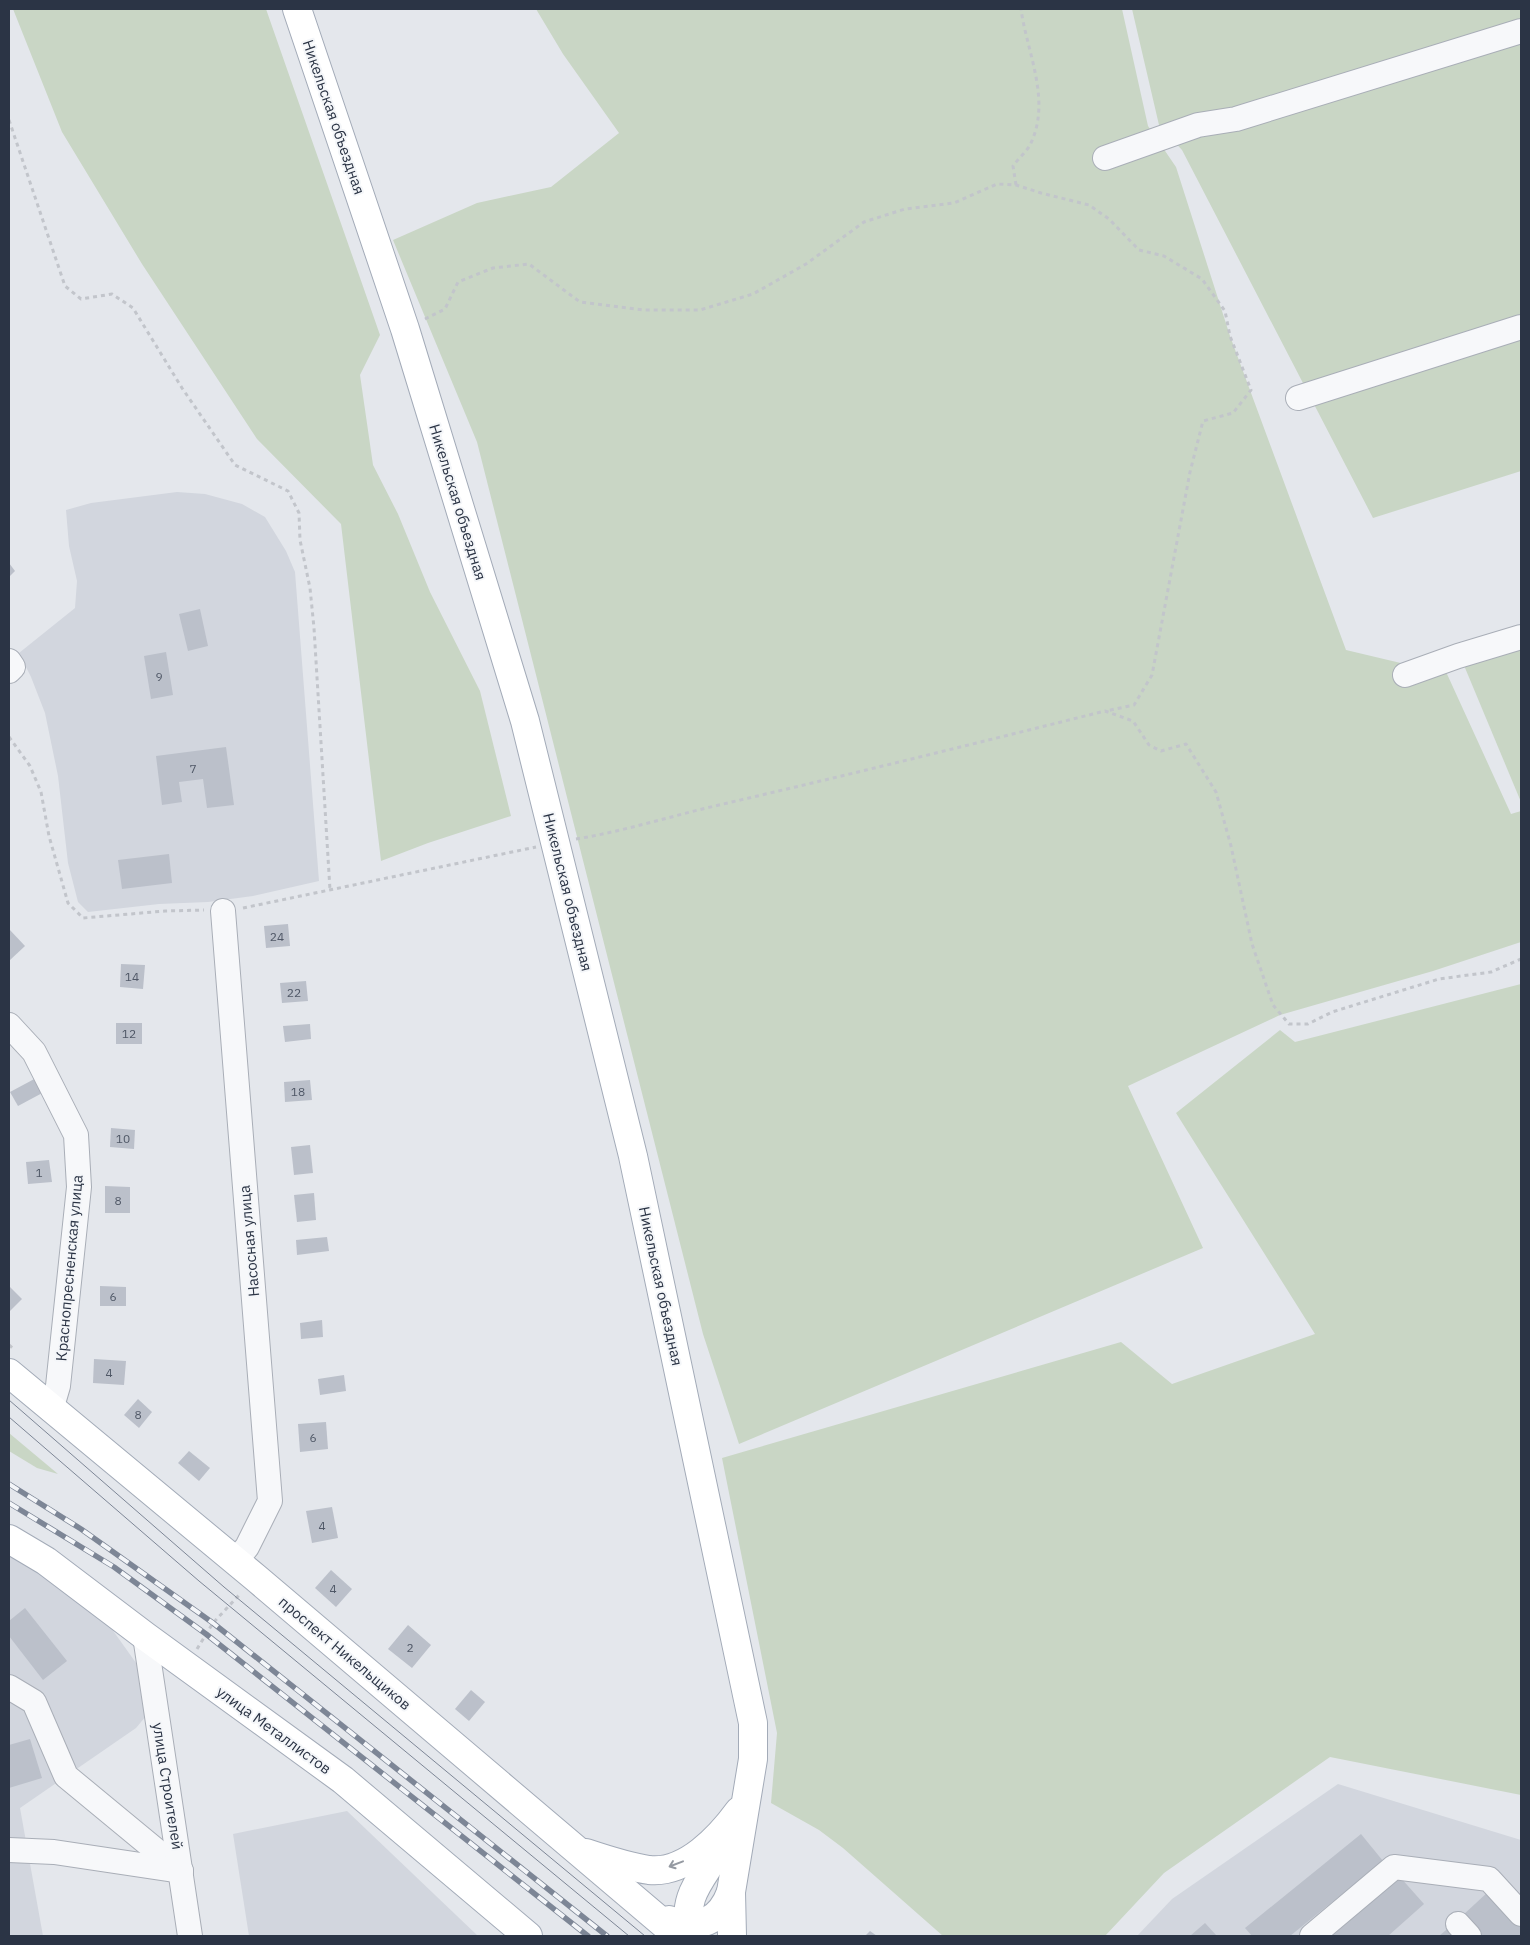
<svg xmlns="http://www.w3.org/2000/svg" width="1530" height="1945" viewBox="0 0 1530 1945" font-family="'IBM Plex Sans',sans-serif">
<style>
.built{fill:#d2d6de}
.green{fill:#c9d6c5}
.building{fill:#bbc0ca}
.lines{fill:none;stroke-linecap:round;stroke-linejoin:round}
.minor-casing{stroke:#a9aeb7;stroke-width:26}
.major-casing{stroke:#a3abb8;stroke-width:30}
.path{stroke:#c2c5cb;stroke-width:3;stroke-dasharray:4 4;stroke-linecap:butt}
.minor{stroke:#f7f8fa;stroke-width:24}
.major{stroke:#fff;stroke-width:28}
.tram{stroke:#7d8696;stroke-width:1}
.rail-casing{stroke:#7d8696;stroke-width:5.5}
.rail{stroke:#f4f6f9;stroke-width:4;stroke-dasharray:11;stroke-linecap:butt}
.oneway{stroke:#959aa2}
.labels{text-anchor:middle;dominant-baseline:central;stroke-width:4;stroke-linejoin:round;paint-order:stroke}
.number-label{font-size:12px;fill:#4f5766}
.street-label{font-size:15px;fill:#2b3445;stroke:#f4f6f9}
</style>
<rect width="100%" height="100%" fill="#e4e7ec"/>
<g class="built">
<path d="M177,492L205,494L242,504L265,517L286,551L295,572L319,881L253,896L208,902L159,904L88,912L78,902L68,863L58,776L45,713L31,677L19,653L75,608L77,581L69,546L66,510L91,503Z"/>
<path d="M9,1552L94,1604L161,1698L136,1728L20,1808L43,1936H9Z"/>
<path d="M1338,1784L1521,1840V1936H1137L1172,1899Z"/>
<path d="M347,1811L478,1936H249L233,1834Z"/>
</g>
<g class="green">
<path d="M13,9H266L380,335L360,375L373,465L398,514L430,592L480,691L511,816L428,843L381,861L341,524L257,439L142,264L62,132Z"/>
<path d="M536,9H1122L1148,126L1176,167L1230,336L1346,650L1447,674L1511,814L1521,811V942L1433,971L1280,1015L1128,1086L1203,1248L739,1444L703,1334L477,442L393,240L477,203L551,187L619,133L563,54Z"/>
<path d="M1132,9H1521V471L1373,518L1182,150L1159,125Z"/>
<path d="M1521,642V802L1463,663Z"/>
<path d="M1521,984V1795L1330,1757L1164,1873L1105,1936H943L843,1848L819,1830L771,1803L777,1733L722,1458L1121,1342L1172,1384L1315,1334L1176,1113L1280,1030L1295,1042Z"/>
<path d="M9,1433L58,1474L37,1468L9,1451Z"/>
</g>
<g class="building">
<path d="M9,563L15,571L9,577Z"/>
<path d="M200,609L208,646L188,651L179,614Z"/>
<path d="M166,652L173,695L151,699L144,656Z"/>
<path d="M226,747L234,805L207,808L203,779L179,782L182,802L162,805L156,756Z"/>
<path d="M169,854L172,883L122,889L118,860Z"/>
<path d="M288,924L290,946L266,948L264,926Z"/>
<path d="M9,929L25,946L9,961Z"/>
<path d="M121,964L145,965L143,989L120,987Z"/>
<path d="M306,981L308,1001L282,1003L280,983Z"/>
<rect x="116" y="1023" width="26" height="21"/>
<path d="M310,1024L311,1039L285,1042L283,1026Z"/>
<path d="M38,1077L46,1091L18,1106L10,1092Z"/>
<path d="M310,1080L312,1100L285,1102L284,1082Z"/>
<path d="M111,1128L135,1130L134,1149L110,1147Z"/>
<path d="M310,1145L313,1173L294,1175L291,1147Z"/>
<path d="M49,1160L52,1182L28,1184L26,1162Z"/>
<path d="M105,1186L130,1187V1213H105Z"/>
<path d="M314,1193L316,1220L297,1222L294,1195Z"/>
<path d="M327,1237L329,1251L297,1255L296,1240Z"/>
<path d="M9,1286L22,1299L9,1312Z"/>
<path d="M100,1286L126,1287V1306H100Z"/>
<path d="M322,1320L323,1337L301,1339L300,1323Z"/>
<path d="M94,1359L126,1361L124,1385L93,1383Z"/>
<path d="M344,1375L346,1391L320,1395L318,1379Z"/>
<path d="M138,1399L152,1412L139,1428L124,1415Z"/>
<path d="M326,1422L328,1449L300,1452L298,1424Z"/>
<path d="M189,1451L210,1468L199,1481L178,1463Z"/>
<path d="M332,1507L338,1538L312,1543L306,1511Z"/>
<path d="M331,1570L352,1589L336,1607L315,1588Z"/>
<path d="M25,1608L67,1661L43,1680L9,1636V1621Z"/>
<path d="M408,1625L431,1645L412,1668L388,1649Z"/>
<path d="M471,1690L485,1702L469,1721L455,1709Z"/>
<path d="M30,1739L42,1778L9,1788V1745Z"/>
<path d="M1361,1834L1383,1861L1290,1936H1252L1245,1928Z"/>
<path d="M1400,1877L1424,1904L1388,1936H1332Z"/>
<path d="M1489,1891L1521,1928V1936H1480L1462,1916Z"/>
<path d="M1205,1923L1217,1936H1190Z"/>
<path d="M1452,1925L1462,1936H1439Z"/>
<path d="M870,1931L877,1936H865Z"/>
</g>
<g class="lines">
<g class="minor-casing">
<g id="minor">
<path d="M1105,158L1198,125L1236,119L1521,31"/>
<path d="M1298,398L1521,327"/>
<path d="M9,661L13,667L9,671"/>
<path d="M1405,675L1458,656L1521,637"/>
<path d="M223,911L270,1501L247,1547L235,1561"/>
<path d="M9,1025L34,1052L76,1135L79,1187L58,1386L51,1410"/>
<path d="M145,1636L190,1936"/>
<path d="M9,1687L34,1702L66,1776L181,1871"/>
<path d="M9,1850L54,1852L181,1871"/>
<path d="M1458,1924L1469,1936"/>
<path d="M1312,1936L1394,1867L1489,1879L1521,1914"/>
</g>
</g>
<g class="major-casing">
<g id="major">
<path d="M297,9L405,329L525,721L633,1156L753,1723V1759L731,1892L732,1936"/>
<path d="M9,1373L256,1578L678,1936"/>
<path d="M9,1539L46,1561L145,1636L343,1780L528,1936"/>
<path d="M586,1853C607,1860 628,1867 649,1870C686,1874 720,1837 739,1811"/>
<path d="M669,1920C699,1930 720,1922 731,1892"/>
<path d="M690,1936C681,1890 706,1878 724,1840"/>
</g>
</g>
<g class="path">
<path d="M9,120L65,286L81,299L112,294L133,308L182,388L235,465L288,491L299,513L300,540L310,588L314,628L330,890"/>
<path d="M1016,185L1013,166C1018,159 1026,152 1030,145C1052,101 1027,53 1021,9"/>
<path d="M425,319L445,309L458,282L493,268L529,264L580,302L643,310H700L753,294L806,264L864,222L905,209L954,203L997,184L1016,185L1041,193L1089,205L1109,219L1139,250L1164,256L1202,279L1225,311L1230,336L1251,390L1233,413L1203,421L1190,472L1152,675L1134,705L1106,711"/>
<path d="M9,737L30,766L41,792L49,836L68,903L83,918L165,911L204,910"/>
<path d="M576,839C625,831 671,816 719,805C848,775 977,743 1105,711L1133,721L1149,745L1161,751L1186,744L1216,792L1231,846L1252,944L1273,1005L1289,1024H1308L1332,1012L1439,979L1491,972L1521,959"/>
<path d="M243,908L536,847"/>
<path d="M9,1345L15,1350"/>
<path d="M197,1649L213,1623L241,1593"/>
</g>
<use href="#minor" class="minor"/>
<use href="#major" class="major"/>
<g class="tram">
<path d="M9,1400L224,1587L645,1936"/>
<path d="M9,1417L199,1581L629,1936"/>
</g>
<g class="rail-casing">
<g id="rail">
<path d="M9,1484L81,1529L213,1623L607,1936"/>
<path d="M9,1503L114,1567L206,1634L588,1936"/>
</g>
</g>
<use href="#rail" class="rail"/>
</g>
<defs><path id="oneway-shaft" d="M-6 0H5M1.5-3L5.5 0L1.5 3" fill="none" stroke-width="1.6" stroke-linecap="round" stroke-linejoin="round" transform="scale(1.25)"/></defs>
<use class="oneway" href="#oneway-shaft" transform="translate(676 1864) rotate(159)"/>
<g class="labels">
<g class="number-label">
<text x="159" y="676">9</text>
<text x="193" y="768">7</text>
<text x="277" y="936">24</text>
<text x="132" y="976">14</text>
<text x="294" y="992">22</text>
<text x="129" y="1033">12</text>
<text x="298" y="1091">18</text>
<text x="123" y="1138">10</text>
<text x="39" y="1172">1</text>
<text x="118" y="1200">8</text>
<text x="113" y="1296">6</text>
<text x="109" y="1372">4</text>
<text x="138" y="1414">8</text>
<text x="313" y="1437">6</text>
<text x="322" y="1525">4</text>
<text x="333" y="1588">4</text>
<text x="410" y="1647">2</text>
</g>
<g class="street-label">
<text transform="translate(334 117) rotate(71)">Никельская объездная</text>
<text transform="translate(458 502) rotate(73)">Никельская объездная</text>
<text transform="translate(568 892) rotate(76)">Никельская объездная</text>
<text transform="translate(249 1241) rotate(-95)">Насосная улица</text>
<text transform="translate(69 1268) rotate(-85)">Краснопресненская улица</text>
<text transform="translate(661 1286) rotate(78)">Никельская объездная</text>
<text transform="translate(345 1653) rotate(40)">проспект Никельщиков</text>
<text transform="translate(274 1730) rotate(36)">улица Металлистов</text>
<text transform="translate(168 1786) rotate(81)">улица Строителей</text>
</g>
</g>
<rect width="1530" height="1945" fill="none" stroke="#2b3445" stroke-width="20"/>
</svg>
